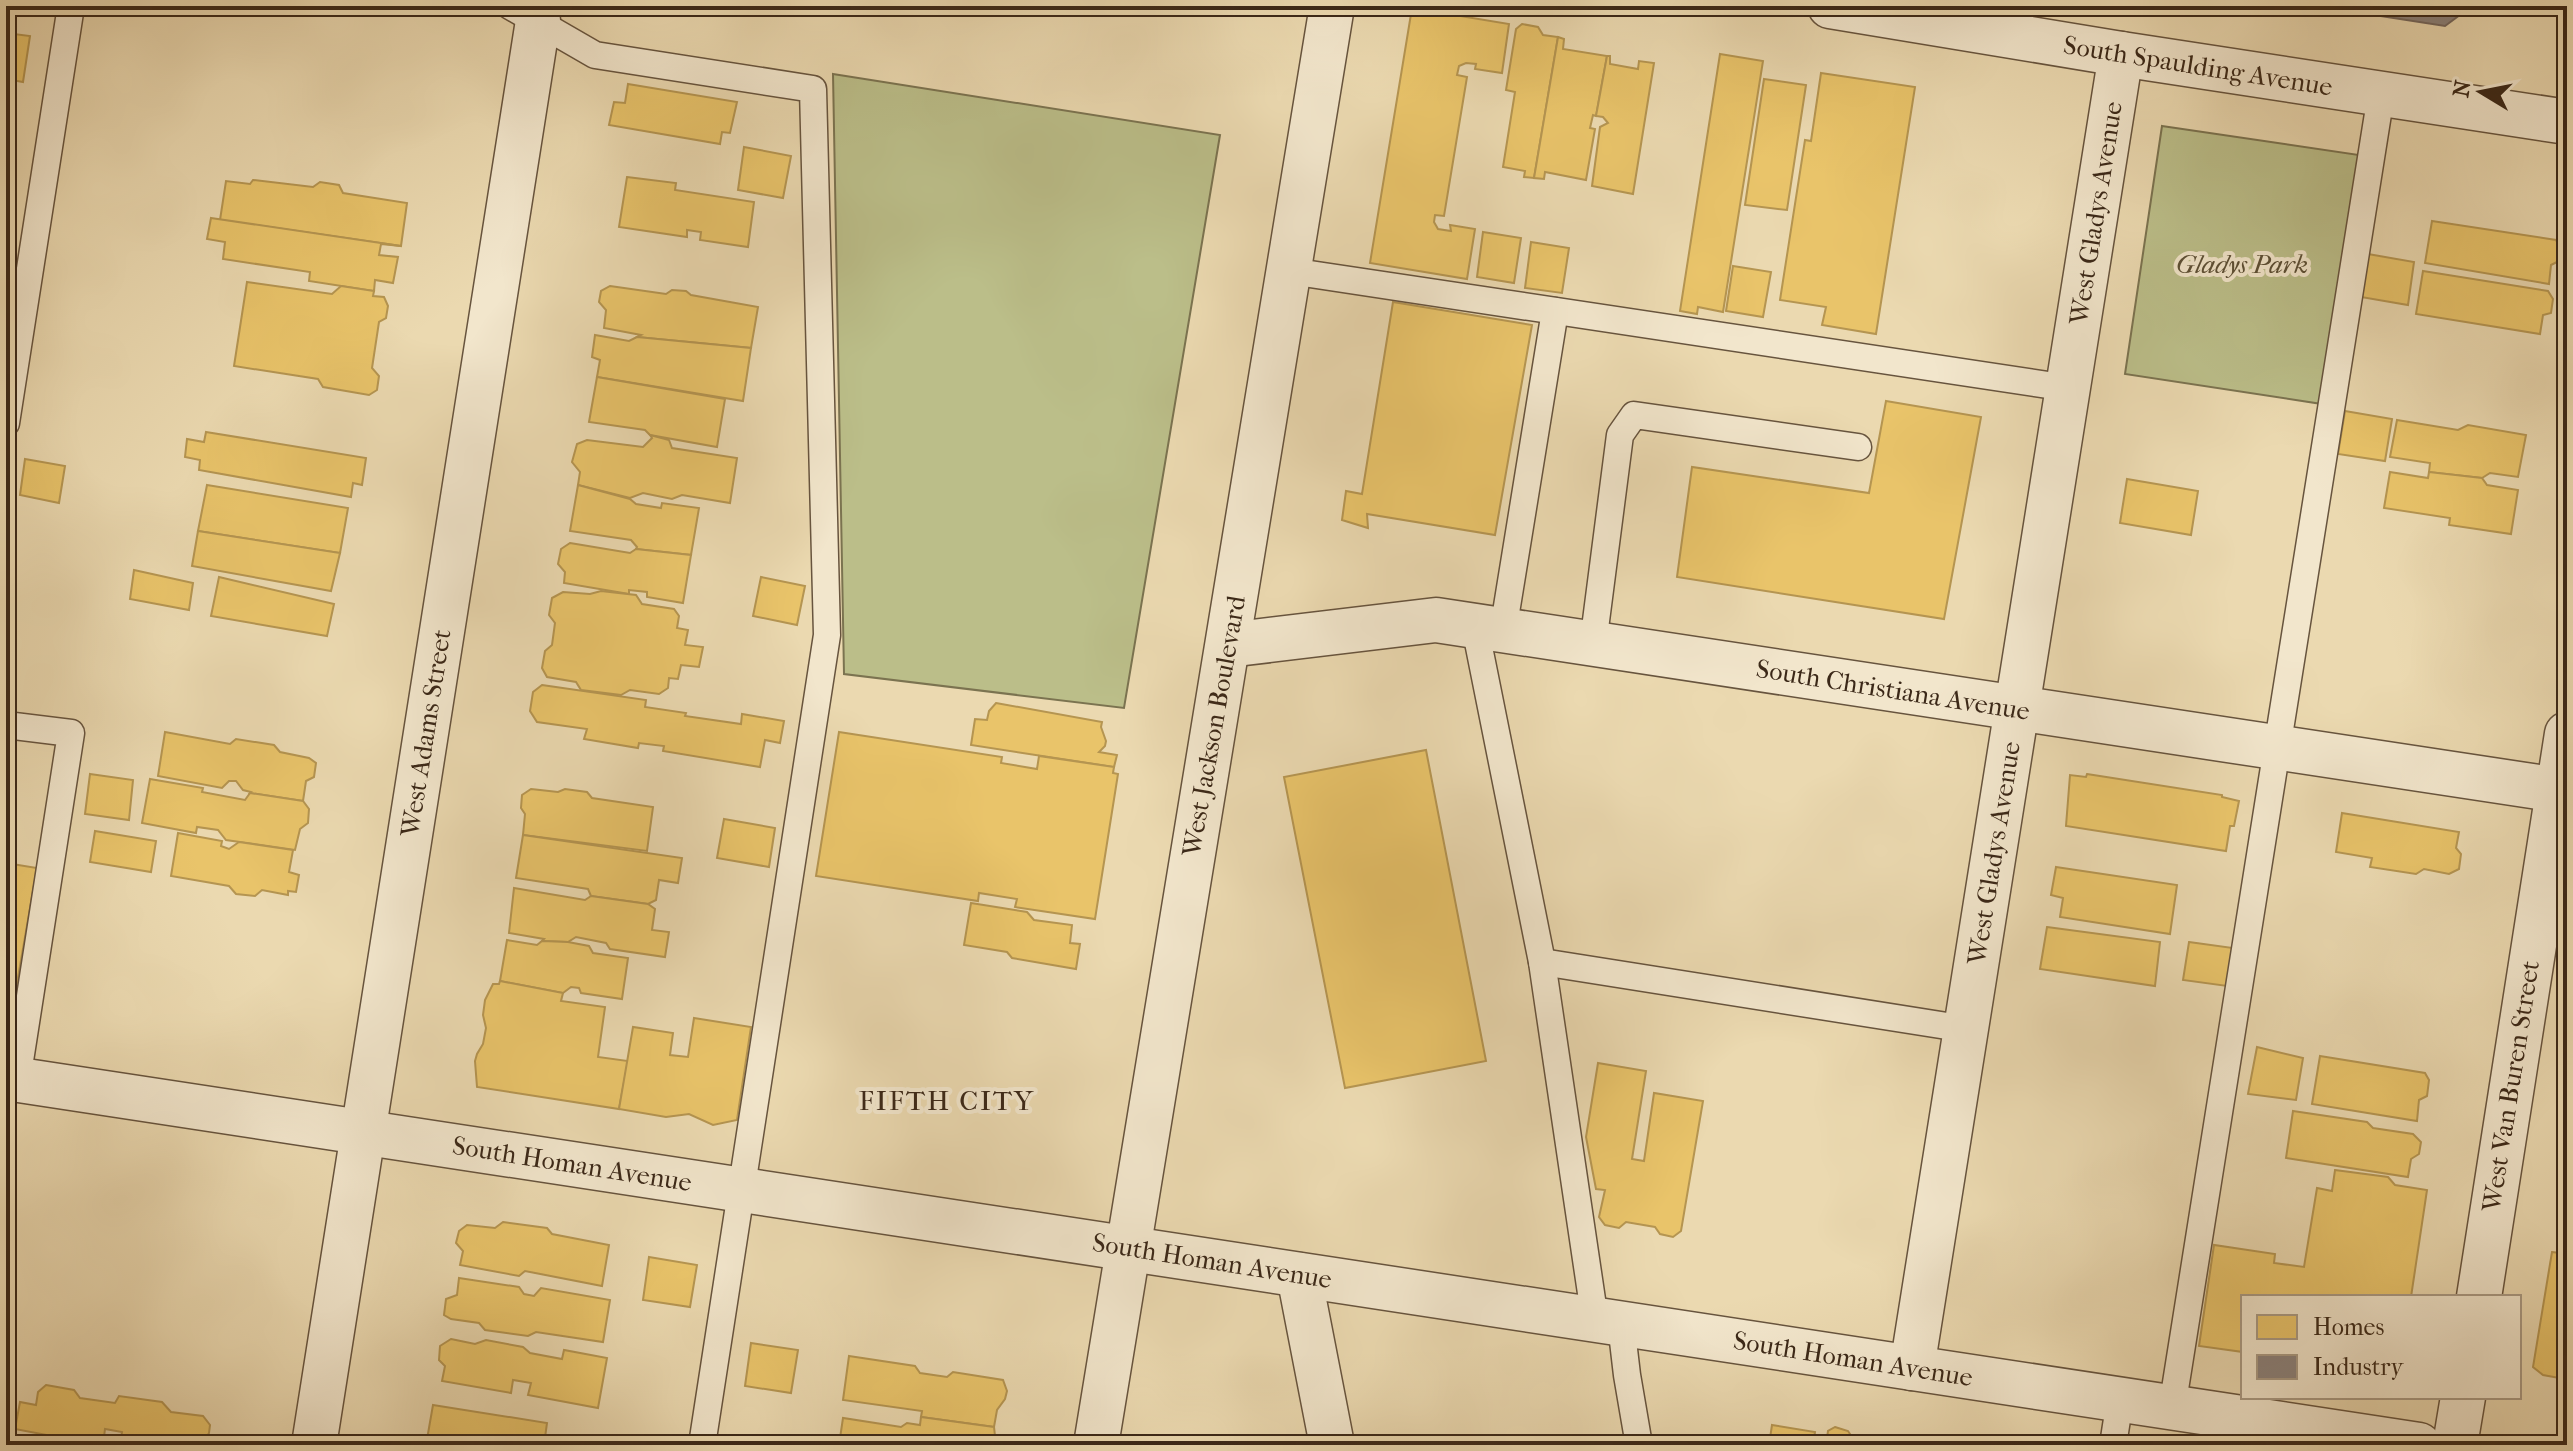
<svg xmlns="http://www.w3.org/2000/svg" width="2573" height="1451" viewBox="0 0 2573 1451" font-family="'IM FELL French Canon',serif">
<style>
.green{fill:#bbbe89;stroke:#7b7350;stroke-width:2}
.homes{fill:#e9c46a;stroke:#b59551;stroke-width:2}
.industry{fill:#8a817c;stroke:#72665e;stroke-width:2}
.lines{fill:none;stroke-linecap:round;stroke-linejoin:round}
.service-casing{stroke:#67543e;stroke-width:29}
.minor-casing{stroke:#67543e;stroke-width:47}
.tertiary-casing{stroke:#67543e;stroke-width:47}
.service{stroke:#f2e6cc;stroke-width:26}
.minor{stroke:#f2e6cc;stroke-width:44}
.tertiary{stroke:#f2e6cc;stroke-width:44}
.labels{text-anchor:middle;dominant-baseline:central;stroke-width:8;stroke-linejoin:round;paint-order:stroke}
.street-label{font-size:26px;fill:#3b2818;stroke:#f2e6cc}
.park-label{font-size:26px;font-style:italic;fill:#5b4e34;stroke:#f2e6cc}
.neighbourhood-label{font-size:28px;letter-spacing:2px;fill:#3b2818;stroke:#f2e6cc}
</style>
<rect width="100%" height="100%" fill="#ebd9b0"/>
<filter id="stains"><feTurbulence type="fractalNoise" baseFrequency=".0025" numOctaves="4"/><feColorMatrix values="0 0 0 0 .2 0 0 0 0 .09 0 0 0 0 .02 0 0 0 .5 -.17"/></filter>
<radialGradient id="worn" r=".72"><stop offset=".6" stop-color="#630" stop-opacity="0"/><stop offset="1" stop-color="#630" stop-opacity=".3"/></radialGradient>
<g class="green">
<path d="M833,74L1220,135L1124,708L844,674Z"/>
<path d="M2162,126L2359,155L2322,404L2125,374Z"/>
</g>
<g class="homes">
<path d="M1412,8L1509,24L1502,73L1475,69L1476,64L1466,63L1459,66L1457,75L1467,77L1444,216L1435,215L1434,222L1438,229L1451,231L1450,225L1475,229L1467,279L1370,263Z"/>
<path d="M1522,24L1538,27L1543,35L1558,37L1534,178L1524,177L1525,171L1503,167L1515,92L1506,90L1516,29Z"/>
<path d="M6,33L30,36L23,82L6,79Z"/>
<path d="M1558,37L1564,39L1563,49L1607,56L1596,116L1593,115L1590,128L1595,129L1586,180L1545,172L1544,179L1534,178Z"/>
<path d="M1720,54L1763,61L1723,312L1698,307L1697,314L1680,311Z"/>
<path d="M1607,56H1610V64L1638,69L1639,61L1654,63L1633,194L1592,186L1600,127L1608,123L1603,117L1596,116Z"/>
<path d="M1821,73L1915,87L1876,334L1822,325L1826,307L1780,300L1805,140L1811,141Z"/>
<path d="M1764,79L1806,85L1787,210L1745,205Z"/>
<path d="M628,84L737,102L730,133L722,132L720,144L609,125L614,102L625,103Z"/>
<path d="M744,147L791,156L783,198L738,190Z"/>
<path d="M627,177L676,183L675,190L754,202L748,247L700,240L701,232L687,230V237L619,227Z"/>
<path d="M253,180L313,187L320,182L339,185L343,193L407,203L401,246L220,220L226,181L250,184Z"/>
<path d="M211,218L401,246L381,244L379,255L398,257L393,283L375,280L374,291L309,281L310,272L223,259L225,242L207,239Z"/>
<path d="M2432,221L2556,240L2561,249L2559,261L2551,265L2549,284L2425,263Z"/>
<path d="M1483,232L1521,238L1514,283L1477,277Z"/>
<path d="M1531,242L1569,248L1562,293L1525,288Z"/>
<path d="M2368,254L2414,262L2408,305L2361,297Z"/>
<path d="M1733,266L1771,272L1763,317L1726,311Z"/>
<path d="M2423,271L2548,291L2553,299L2551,313L2543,315L2540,334L2416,314Z"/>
<path d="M247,282L332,294L341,286L374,291L373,296L384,297L388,306L386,318L379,322L372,368L379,376L377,390L369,395L323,387L318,379L234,366Z"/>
<path d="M610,286L666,294L672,290L686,291L691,295L758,307L751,348L637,337L641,335L604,328L606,310L599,302L601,291Z"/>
<path d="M1393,302L1532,325L1495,535L1367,514L1368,528L1342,520L1346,491L1362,494Z"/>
<path d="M595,335L629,341L637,337L751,348L743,401L597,377L600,360L592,357Z"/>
<path d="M597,377L725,399L717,447L650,435L645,430L589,422Z"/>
<path d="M1886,401L1981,417L1944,619L1677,577L1692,467L1869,493Z"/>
<path d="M2345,411L2392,419L2385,461L2338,454Z"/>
<path d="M2397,420L2458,430L2468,425L2526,435L2518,477L2490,473L2482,478L2429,472L2430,463L2390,457Z"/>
<path d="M206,432L366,458L362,485L353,483L351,497L199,470L200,460L185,457L187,439L204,442Z"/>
<path d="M650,435L669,440L672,448L737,458L730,503L682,495L672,499L643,493L630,498L578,485L580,472L572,462L577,444L587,440L643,447L652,438Z"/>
<path d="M25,459L65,466L59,503L20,495Z"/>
<path d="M2390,472L2428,478L2429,472L2482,478L2487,485L2518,490L2511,534L2449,525L2450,518L2384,508Z"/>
<path d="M2127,479L2198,491L2191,535L2120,523Z"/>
<path d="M207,485L348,508L340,553L198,531Z"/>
<path d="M578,485L630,499L636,504L661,508L662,503L699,508L691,555L636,549L637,547L631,540L570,531Z"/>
<path d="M198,531L340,553L331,591L192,566Z"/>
<path d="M570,543L630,553L636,549L691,555L683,603L647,597V592L629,590V594L564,583L565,572L558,564L561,549Z"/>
<path d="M134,570L193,583L189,610L130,599Z"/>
<path d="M219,577L334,604L327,636L211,616Z"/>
<path d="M761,577L805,586L797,625L753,616Z"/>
<path d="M601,591L636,595L642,604L674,609L679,616L677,628L688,630L685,645L703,647L699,667L681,665L678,679L669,678L668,688L659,694L630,690L621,695L581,690L576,682L547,677L542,668L545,651L552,645L555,623L549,615L552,598L563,592L590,594Z"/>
<path d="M542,685L646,700L645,707L686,713L685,716L741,724L742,714L784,721L780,743L765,740L760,767L663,751L664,746L639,743L638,748L584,739L587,729L537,722L530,711L533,692Z"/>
<path d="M996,703L1102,722L1101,727L1106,741L1105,746L1099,752L1117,755L1114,767L971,745L975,719L987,720L989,711Z"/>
<path d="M165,732L230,744L236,739L274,745L280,752L309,758L316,763L314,777L306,781L303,801L250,793L251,792L243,790L236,781H229L222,788L158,776Z"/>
<path d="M839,732L1002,757L1001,763L1037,769L1039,756L1114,767L1113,773L1118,774L1095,919L1015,907L1017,899L979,893L978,901L816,876Z"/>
<path d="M1426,750L1486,1061L1345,1088L1284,777Z"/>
<path d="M90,774L133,780L129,820L85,814Z"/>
<path d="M2087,774L2222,795V797L2239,801L2234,826H2230L2226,851L2066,826L2070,775L2086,777Z"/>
<path d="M150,779L203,788L202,792L245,800L250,793L303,801L309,809L308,823L300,829L295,850L226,840L218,830L197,827L196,833L142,823Z"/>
<path d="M531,789L558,792L565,789L587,792L592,798L653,807L647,851L523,835L525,814L521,808L522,795Z"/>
<path d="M2342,813L2459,832L2456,848L2461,854L2459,869L2449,874L2424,869L2416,874L2370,867L2372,858L2336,852Z"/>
<path d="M724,819L775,828L769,867L717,858Z"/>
<path d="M95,831L156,841L151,872L90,862Z"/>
<path d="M178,833L222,841L221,846L229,849L239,842L293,850L289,872L299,875L296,892L288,891V895L262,890L255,896L236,894L229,886L171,876Z"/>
<path d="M523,835L682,858L678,883L659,880L656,900L648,904L591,896L588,889L516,878Z"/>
<path d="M6,863L37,868L16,989L8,994H6Z"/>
<path d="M2056,867L2177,885L2170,934L2060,917L2063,898L2051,895Z"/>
<path d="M514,888L585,900L591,896L648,904L655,909L652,930L669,932L665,957L610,949L606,943L576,937L568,942L542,941L544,939L509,933Z"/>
<path d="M971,903L1027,912L1034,920L1072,925L1070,943L1080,944L1076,969L1012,958L1007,952L964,945Z"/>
<path d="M2047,927L2160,942L2155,986L2040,969Z"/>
<path d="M507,940L537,945L542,941L568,942L589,946L593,953L628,958L622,999L581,993L579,988L571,987L563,993L500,981Z"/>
<path d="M2189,942L2233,948L2227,986L2183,980Z"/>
<path d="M500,981L563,993L561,1001L605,1007L598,1057L628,1061L619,1109L477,1087L475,1061L477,1054L483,1044L486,1028L483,1015L485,1000L493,984H499Z"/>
<path d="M694,1018L751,1027L737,1120L713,1125L689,1114L666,1117L619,1109L633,1027L673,1033L670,1055L688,1057Z"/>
<path d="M2257,1047L2303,1058L2296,1100L2248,1094Z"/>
<path d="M2320,1056L2425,1073L2429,1080L2427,1096L2419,1100L2417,1121L2312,1104Z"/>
<path d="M1598,1063L1646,1071L1632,1159L1644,1161L1654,1093L1703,1101L1681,1231L1673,1237L1660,1234L1655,1227L1626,1222L1619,1228L1605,1225L1599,1217L1605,1190L1596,1189L1586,1137Z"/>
<path d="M2293,1111L2367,1122L2373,1128L2413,1134L2421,1142L2419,1154L2411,1159L2408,1177L2286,1158Z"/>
<path d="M2335,1170L2388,1177L2395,1185L2427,1190L2411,1297H2243V1352L2199,1346L2214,1245L2275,1254L2274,1263L2304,1267L2317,1188L2332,1191Z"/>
<path d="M503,1222L547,1228L552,1234L609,1245L602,1286L525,1271L519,1276L460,1265L463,1251L456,1243L459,1231L467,1225L495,1228Z"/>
<path d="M2552,1252L2567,1254V1373H2564L2559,1378L2543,1375L2533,1367Z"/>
<path d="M649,1257L697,1265L690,1307L643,1300Z"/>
<path d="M459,1278L519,1287L524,1294L534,1296L541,1288L610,1300L603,1342L536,1332L528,1336L485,1330L479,1323L451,1319L444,1315L446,1299L457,1295Z"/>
<path d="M451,1339L475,1344L486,1340L523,1347L530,1353L562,1359L564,1350L607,1358L598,1408L528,1395L531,1383L513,1380L511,1393L442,1381L445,1366L439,1360L440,1346Z"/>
<path d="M751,1343L798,1350L791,1393L745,1386Z"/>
<path d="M849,1356L915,1366L920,1373L947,1377L953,1372L1003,1380L1007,1391L1005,1399L997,1410L994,1427L921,1417L922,1411L843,1400Z"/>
<path d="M46,1385L74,1390L80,1398L115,1403L119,1396L162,1402L171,1412L203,1416L210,1425L209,1433L202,1445H120L122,1432L105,1429L103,1445H99L15,1429L20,1402L36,1405L38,1392Z"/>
<path d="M433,1405L547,1423L544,1445H426Z"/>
<path d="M921,1417L994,1427L996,1445H839L843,1418L901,1427L907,1423L920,1425Z"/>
<path d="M1772,1425L1815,1432L1813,1445H1769Z"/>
<path d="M1835,1427L1848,1431L1852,1437L1873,1440L1872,1445H1826L1828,1431Z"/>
<path d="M1888,1437L1904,1439L1908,1445H1878L1879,1441Z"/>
</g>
<path class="industry" d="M2316,6H2472L2445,26Z"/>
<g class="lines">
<g class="service-casing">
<g id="service">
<path d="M510,6L595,55L813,89L827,635L702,1445"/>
<path d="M1290,271L2068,388"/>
<path d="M6,423L71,6"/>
<path d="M1475,627L1542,962L1595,1320"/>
<path d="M1503,631L1555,311"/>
<path d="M1593,644L1620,435L1634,415L1858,447"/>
<path d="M6,725L71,733L17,1080"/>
<path d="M1542,962L1966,1029"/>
<path d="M1621,1324L1627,1375L1639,1445"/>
<path d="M2172,1408L2381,95"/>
<path d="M2113,1445L2120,1400"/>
</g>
</g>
<g class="minor-casing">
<g id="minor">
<path d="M1830,6L2121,54L2567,122"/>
<path d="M1228,645L1436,620L2558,790"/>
<path d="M1299,1275L1332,1445"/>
<path d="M2479,1297L2567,734"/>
<path d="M1912,1368L2121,54"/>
<path d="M314,1445L538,21"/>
<path d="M2455,1445L2463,1397"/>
</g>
</g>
<g class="tertiary-casing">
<g id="tertiary">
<path d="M6,1078L2419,1445"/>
<path d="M1096,1445L1332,6"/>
</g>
</g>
<use href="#service" class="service"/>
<use href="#minor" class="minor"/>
<use href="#tertiary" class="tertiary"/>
</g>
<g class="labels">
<g class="street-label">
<text transform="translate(2198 66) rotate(9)">South Spaulding Avenue</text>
<text transform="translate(2096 213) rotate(-81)">West Gladys Avenue</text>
<text transform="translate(1893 690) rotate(9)">South Christiana Avenue</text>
<text transform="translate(1214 726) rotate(-80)">West Jackson Boulevard</text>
<text transform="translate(426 733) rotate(-81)">West Adams Street</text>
<text transform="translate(1994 853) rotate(-81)">West Gladys Avenue</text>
<text transform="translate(2511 1086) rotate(-81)">West Van Buren Street</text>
<text transform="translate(572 1164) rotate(9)">South Homan Avenue</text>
<text transform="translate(1212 1261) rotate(9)">South Homan Avenue</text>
<text transform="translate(1853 1359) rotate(9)">South Homan Avenue</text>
</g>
<g class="park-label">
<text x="2242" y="264">Gladys Park</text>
</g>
<g class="neighbourhood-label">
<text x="947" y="1100">FIFTH CITY</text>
</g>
</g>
<rect width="2573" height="1451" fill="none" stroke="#ebd9b0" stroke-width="32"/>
<rect x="8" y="8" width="2557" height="1435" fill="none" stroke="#3b2818" stroke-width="4"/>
<rect x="16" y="16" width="2541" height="1419" fill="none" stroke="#3b2818" stroke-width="2"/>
<rect x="2241" y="1295" width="280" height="104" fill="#f2e6cc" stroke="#a99a84" stroke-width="2"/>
<rect x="2257" y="1315" width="40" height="24" fill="#e9c46a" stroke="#a99a84" stroke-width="2"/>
<text x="2313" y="1335" font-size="24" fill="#3b2818">Homes</text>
<rect x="2257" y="1355" width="40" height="24" fill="#8a817c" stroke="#a99a84" stroke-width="2"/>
<text x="2313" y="1375" font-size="24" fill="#3b2818">Industry</text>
<g transform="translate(2481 92) rotate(280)" stroke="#f2e6cc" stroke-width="6" paint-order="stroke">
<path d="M0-6L14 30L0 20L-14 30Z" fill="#3b2818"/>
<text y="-12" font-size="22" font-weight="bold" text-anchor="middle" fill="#3b2818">N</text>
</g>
<rect width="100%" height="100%" filter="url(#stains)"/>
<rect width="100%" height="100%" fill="url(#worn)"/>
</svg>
